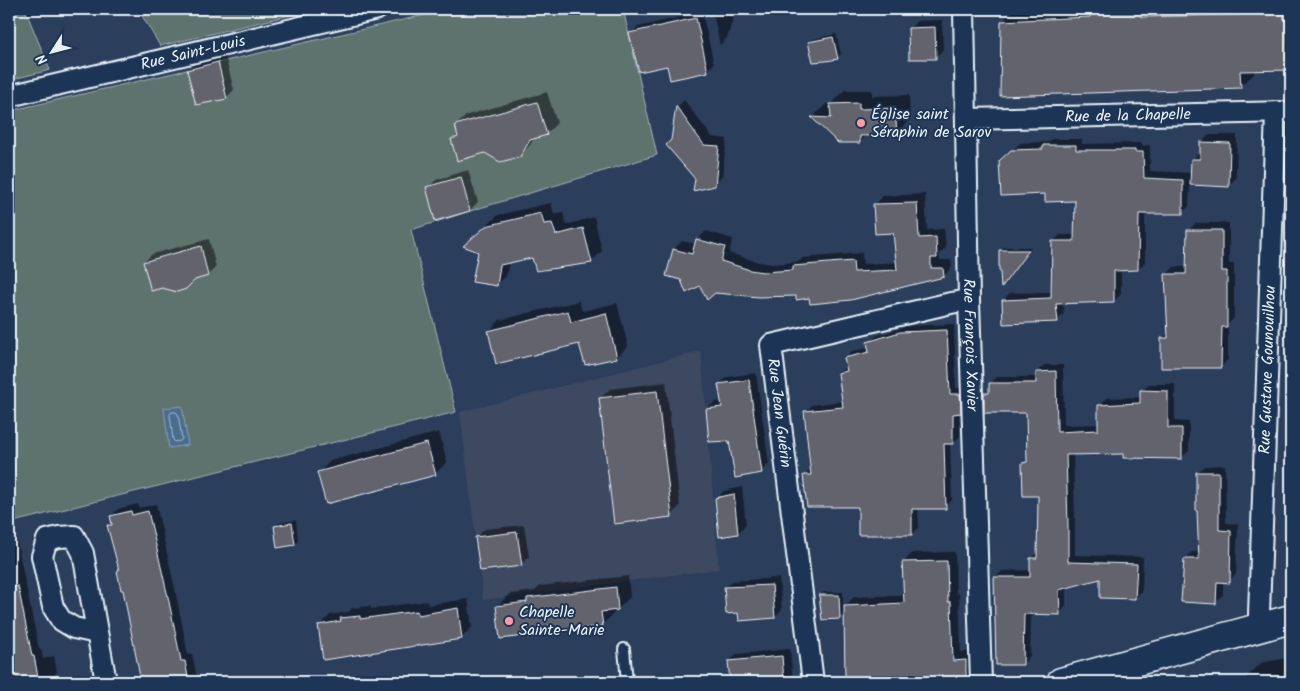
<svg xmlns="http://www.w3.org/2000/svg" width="1300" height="691" viewBox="0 0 1300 691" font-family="Kalam,sans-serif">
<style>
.built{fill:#3c4961}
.green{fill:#5e736e;stroke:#a3b2b3}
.water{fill:#486c8f;stroke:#88a1b9}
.shadow{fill:#0007}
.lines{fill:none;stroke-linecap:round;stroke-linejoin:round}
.shore{stroke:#a8bcce;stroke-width:1}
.building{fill:#64636e;stroke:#e8f1f8}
.lane-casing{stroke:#e8f1f8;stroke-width:14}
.street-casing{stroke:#e8f1f8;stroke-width:24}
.secondary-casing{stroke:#e8f1f8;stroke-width:31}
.lane{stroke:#1d3557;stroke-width:10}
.street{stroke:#1d3557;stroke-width:20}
.secondary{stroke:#1d3557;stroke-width:28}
.poi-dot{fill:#ff9aa2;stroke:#1d3557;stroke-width:2}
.labels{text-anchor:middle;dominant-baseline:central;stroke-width:4;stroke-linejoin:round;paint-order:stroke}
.street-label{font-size:16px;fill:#e8f1f8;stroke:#1d3557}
.poi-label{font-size:16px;fill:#e8f1f8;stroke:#1d3557;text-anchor:start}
</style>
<rect width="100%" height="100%" fill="#2b3e5c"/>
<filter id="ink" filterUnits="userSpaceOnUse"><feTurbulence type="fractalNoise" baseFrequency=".02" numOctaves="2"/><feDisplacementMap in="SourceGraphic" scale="10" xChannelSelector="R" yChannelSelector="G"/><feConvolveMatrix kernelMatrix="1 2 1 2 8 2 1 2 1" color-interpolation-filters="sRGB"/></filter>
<g filter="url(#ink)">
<path class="built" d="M701,351L719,569L483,600L460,412Z"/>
<g class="green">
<path d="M9,9H25L50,70L9,80Z"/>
<path d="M138,9H316L160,46Z"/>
<path d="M450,9H623L657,155L470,211L411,230L456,412L9,523V111Z"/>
</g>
<path class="water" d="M182,406L188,445L169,448L164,408Z"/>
<g class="shadow">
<path d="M26,9H48L29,17Z"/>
<path d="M51,9H62L59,12Z"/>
<path d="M712,9H736L727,38L720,45Z"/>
<path d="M1015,9H1291V68L1254,69V74L1240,87L1002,22Z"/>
<path d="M702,12L714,64L707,70L668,64L631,33L638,27Z"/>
<path d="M942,20L943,50L935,57L910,28L917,21Z"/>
<path d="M836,34L841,54L837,58L810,43L813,39Z"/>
<path d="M225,55L234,90L226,98L189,70L196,62Z"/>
<path d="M845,90H872V96L909,95L910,120L896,134L867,135L860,142L813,117L826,104H832Z"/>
<path d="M547,92L557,123L546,134L535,137L530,145L519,156L485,152L452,140L458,134L456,125L467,115Z"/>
<path d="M684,100L712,137L727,139L722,176L714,184L696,178L673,139L677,107Z"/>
<path d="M1209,135H1237L1236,178L1229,185L1190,184L1189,206L1182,213H1145V262L1138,269H1121V294L1114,301L1063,303L1064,313L1057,321L1003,300L1010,293L1052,292L1053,242L1060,235H1075L1076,200L1046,193L1001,162L1020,143L1048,142L1052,139H1082V144L1142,143V146L1150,145V171L1192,173L1193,159L1201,151V143Z"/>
<path d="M468,170L478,202L470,210L436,219L428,188L436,180Z"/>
<path d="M1291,174V209H1290Z"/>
<path d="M925,194L927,230L944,229L946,248L939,254L940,260H951L952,267L944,276L811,297L701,284L674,249L682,241L696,244L698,239L706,231L733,239L729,253L759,262L772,264L798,262L803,258L862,253L863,264L898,262L894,232L875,205L883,196Z"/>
<path d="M551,203L554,214L563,212L566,225L594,217L602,251L591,262L533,256L509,262L507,274L496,285L480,251L465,245L498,215Z"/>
<path d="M1196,223H1229V264H1234V318L1228,324V359L1221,367L1162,339L1169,332L1166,275L1174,267H1187L1188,231Z"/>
<path d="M209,239L216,267L208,275L195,279L144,262L152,254Z"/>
<path d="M1004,247H1031L1005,283L1000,251Z"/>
<path d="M579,301L582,311L617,303L628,346L617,357L586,364L579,343L489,331L500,320Z"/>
<path d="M954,324L956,388H966L967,405L959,412L960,436L953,443H950L952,500L945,507L918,508L919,527L912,534L804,476L811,469L806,412L812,405L843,401L839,373L846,366V358L852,351L869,348V343L876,336L908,326Z"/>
<path d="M1044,365H1063L1064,425L1100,424V405L1107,398L1142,397V391L1149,384H1175V421L1189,422V451L1181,458L1124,453L1073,454L1075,517V555L1143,557L1142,590L1135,598L1102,577L1066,587V606L1059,614L1031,613L1030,656L1023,664L995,578L1002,571L1031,570V559L1039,551V495L1024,463L1028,459L1027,412L985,394L990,389V384L997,377H1037V372Z"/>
<path d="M756,373L769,464L761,471L730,440L707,409L715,402L723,401L720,384L727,377Z"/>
<path d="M666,382L680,506L671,516L600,399L610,389Z"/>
<path d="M439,432L447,462L435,474L319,473L330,461Z"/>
<path d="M1225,465L1226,523L1238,524L1236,574L1229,581H1223V595L1215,602L1185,559L1192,552H1200L1197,473L1205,466Z"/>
<path d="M742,487L746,525L738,533L717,498L724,491Z"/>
<path d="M138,504L139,508L156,504L175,589L188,655L192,654L197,678L193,682H142L120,570L109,526L113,522L111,516L118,509Z"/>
<path d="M296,520L298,540L295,544L275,527L279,523Z"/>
<path d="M524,525L529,557L521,564L477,537L485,529Z"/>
<path d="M15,533L39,649H41L43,659L54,656L57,672L50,680L38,682H9V534Z"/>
<path d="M955,552L956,594L959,593L961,652H977L974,675L967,682H847L846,612L840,618L820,595L824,592H843V608L854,597L905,595L904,562L912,553Z"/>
<path d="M628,576L630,597L618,609H614V613L602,625L497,607L509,594L535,591L540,586Z"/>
<path d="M779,578L782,610L775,617L725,588L732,581Z"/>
<path d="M468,599L472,627L462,638L320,625L330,615L349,612L352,608L370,606L371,609L427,601L428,605Z"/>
<path d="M790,649L793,682H731L729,661L737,654Z"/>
<path d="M1291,657V682H1248L1247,677L1261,663Z"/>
<path d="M300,678L301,682H278L280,681Z"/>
</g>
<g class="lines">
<path class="shore" d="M172,412H176L178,414L182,439L180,441L175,442L173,440L170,415Z"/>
</g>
<g class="building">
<path d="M1091,9H1141V17L1262,14V9H1284V19L1288,20V44H1291V70L1240,71L1241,88L1000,96L1001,21L1090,17Z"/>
<path d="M696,18L708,72L670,80L667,66L639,72L629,33Z"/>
<path d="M935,27L936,59H909L908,28Z"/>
<path d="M833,37L838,59L826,61L813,62L808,42Z"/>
<path d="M218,62L227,99L196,105L187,70Z"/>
<path d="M537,102L547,135L530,140L520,157L500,162L485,153L457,161L451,139L458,137L455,125Z"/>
<path d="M859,103V109L895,108L897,135L860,136V143H838L811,117L831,118L830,104Z"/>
<path d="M676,106L704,145L719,146L715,186L693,191L695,179L666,145L671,140Z"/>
<path d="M1200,142L1230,143L1229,187L1190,185L1191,159H1200Z"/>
<path d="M1043,145H1076V150H1135V152H1143L1144,178L1183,180V214H1139L1138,270L1114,271V302L1056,304L1058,322L1003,324L1002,300L1051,298L1052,241H1074L1075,201L1045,202V194L1001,196L999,161L1011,150L1043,149Z"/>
<path d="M461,177L470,211L435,221L426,187Z"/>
<path d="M917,203L919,238L936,237L937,258H931V268H943L944,277L851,300L810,304L809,298L796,300V296L759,297L715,293L707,300L700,286L686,293L681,280L666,276L673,249L692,254L696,239L725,247L721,261L750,270L763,272L793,270V266L853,261L854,272L897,270L893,233L875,234L873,204Z"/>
<path d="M541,213L544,224L552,223L556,235L583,228L592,263L536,271L532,258L500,265L497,286L472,282L478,252L463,246L486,226Z"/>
<path d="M1187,230H1222V271H1227V327H1222L1221,368H1161V338H1168L1165,274H1186Z"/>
<path d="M201,246L208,276L195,280L186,289L177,292L162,288L151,291L143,262Z"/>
<path d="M999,250H1029L1001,288L1000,271H999Z"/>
<path d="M568,311L571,322L606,313L617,358L585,365L579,344L496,364L488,331Z"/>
<path d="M947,330L950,394H960L961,413L953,414V444H944L946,509H912V535H858V507H807L803,475H811L804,411L843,407L838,373L847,371L844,358L869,352L867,342L900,332Z"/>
<path d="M1056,371L1057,432L1098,430V405L1140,403V390L1168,391V428H1182V459L1123,458V454L1066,455L1068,525V562L1137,564L1135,599L1100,598V579L1059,590L1060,615L1024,614L1023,665H996L994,577H1030V558H1037L1038,496H1023L1022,463L1027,462L1026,413H984V393H989V383H1036V372Z"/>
<path d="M749,380L762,473L735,478L729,441L709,442L706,409L722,407L718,384Z"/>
<path d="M657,391L672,517L614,524L599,398Z"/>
<path d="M427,443L436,475L326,504L317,472Z"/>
<path d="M1196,472H1219V530L1231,531L1230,583L1217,582L1216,604L1181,602L1184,559H1199L1197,511H1196Z"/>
<path d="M734,494L738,534L719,537L715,498Z"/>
<path d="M131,511L132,515L148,511L168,597L181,661H185L189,682H141L123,590H121L117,571L119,570L107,525H112L110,516Z"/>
<path d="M292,523L295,545L277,548L274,526Z"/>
<path d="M517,532L522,566L480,571L475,537Z"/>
<path d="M947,561L948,602H951L953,661L966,660V682H845L844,606L904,603L902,562Z"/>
<path d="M772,585L775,618L739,621L738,613L726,614L724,587Z"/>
<path d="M18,586L32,656H34L39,682H9V587Z"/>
<path d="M616,587L618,610L601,612L603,626L500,639L496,606L527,602V598Z"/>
<path d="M819,595H839L840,619L822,620Z"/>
<path d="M458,608L462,639L323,660L318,625L341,621L340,618L360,616V619L417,611L418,615Z"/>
<path d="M782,656L784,682H730L728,661Z"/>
</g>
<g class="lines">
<g class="lane-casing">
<path id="lane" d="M624,649L627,682"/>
</g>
<g class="street-casing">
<g id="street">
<path id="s1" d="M964,9L969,300L981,682"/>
<path id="s2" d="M9,96L377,9"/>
<path id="s3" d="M966,119L1291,112"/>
<path id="s4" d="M1263,627L1259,614L1276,112"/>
<path d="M97,633L74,628L61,620L53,607L42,556L47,540L59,537L74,536L83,553L106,682"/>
<path d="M813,682L771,345L951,303L969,300"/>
</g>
</g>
<g class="secondary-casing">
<path id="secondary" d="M1061,682L1291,619"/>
</g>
<use href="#lane" class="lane"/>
<use href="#street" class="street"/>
<use href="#secondary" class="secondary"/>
</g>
</g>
<g class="poi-dot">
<circle cx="861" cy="123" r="5"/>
<circle cx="509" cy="621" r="5"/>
</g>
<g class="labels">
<g class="street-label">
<text stroke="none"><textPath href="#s2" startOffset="189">Rue Saint-Louis</textPath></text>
<text stroke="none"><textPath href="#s3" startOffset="162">Rue de la Chapelle</textPath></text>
<text stroke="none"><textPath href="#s1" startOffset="336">Rue François Xavier</textPath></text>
<text stroke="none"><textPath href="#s4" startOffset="258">Rue Gustave Gounouilhou</textPath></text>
<text transform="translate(779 413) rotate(83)">Rue Jean Guérin</text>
</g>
<g class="poi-label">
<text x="871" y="114">Église saint<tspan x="871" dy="18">Séraphin de Sarov</tspan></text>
<text x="519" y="612">Chapelle<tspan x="519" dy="18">Sainte-Marie</tspan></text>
</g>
</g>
<rect width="1300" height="691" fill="none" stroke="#1d3557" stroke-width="30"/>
<rect x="15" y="15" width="1270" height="661" fill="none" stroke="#e8f1f8" stroke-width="2" filter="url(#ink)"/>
<g transform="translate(52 52) rotate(234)" stroke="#1d3557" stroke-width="4" paint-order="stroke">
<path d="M0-4L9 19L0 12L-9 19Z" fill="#e8f1f8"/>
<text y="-8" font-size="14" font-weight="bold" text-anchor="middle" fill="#e8f1f8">N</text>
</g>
</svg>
